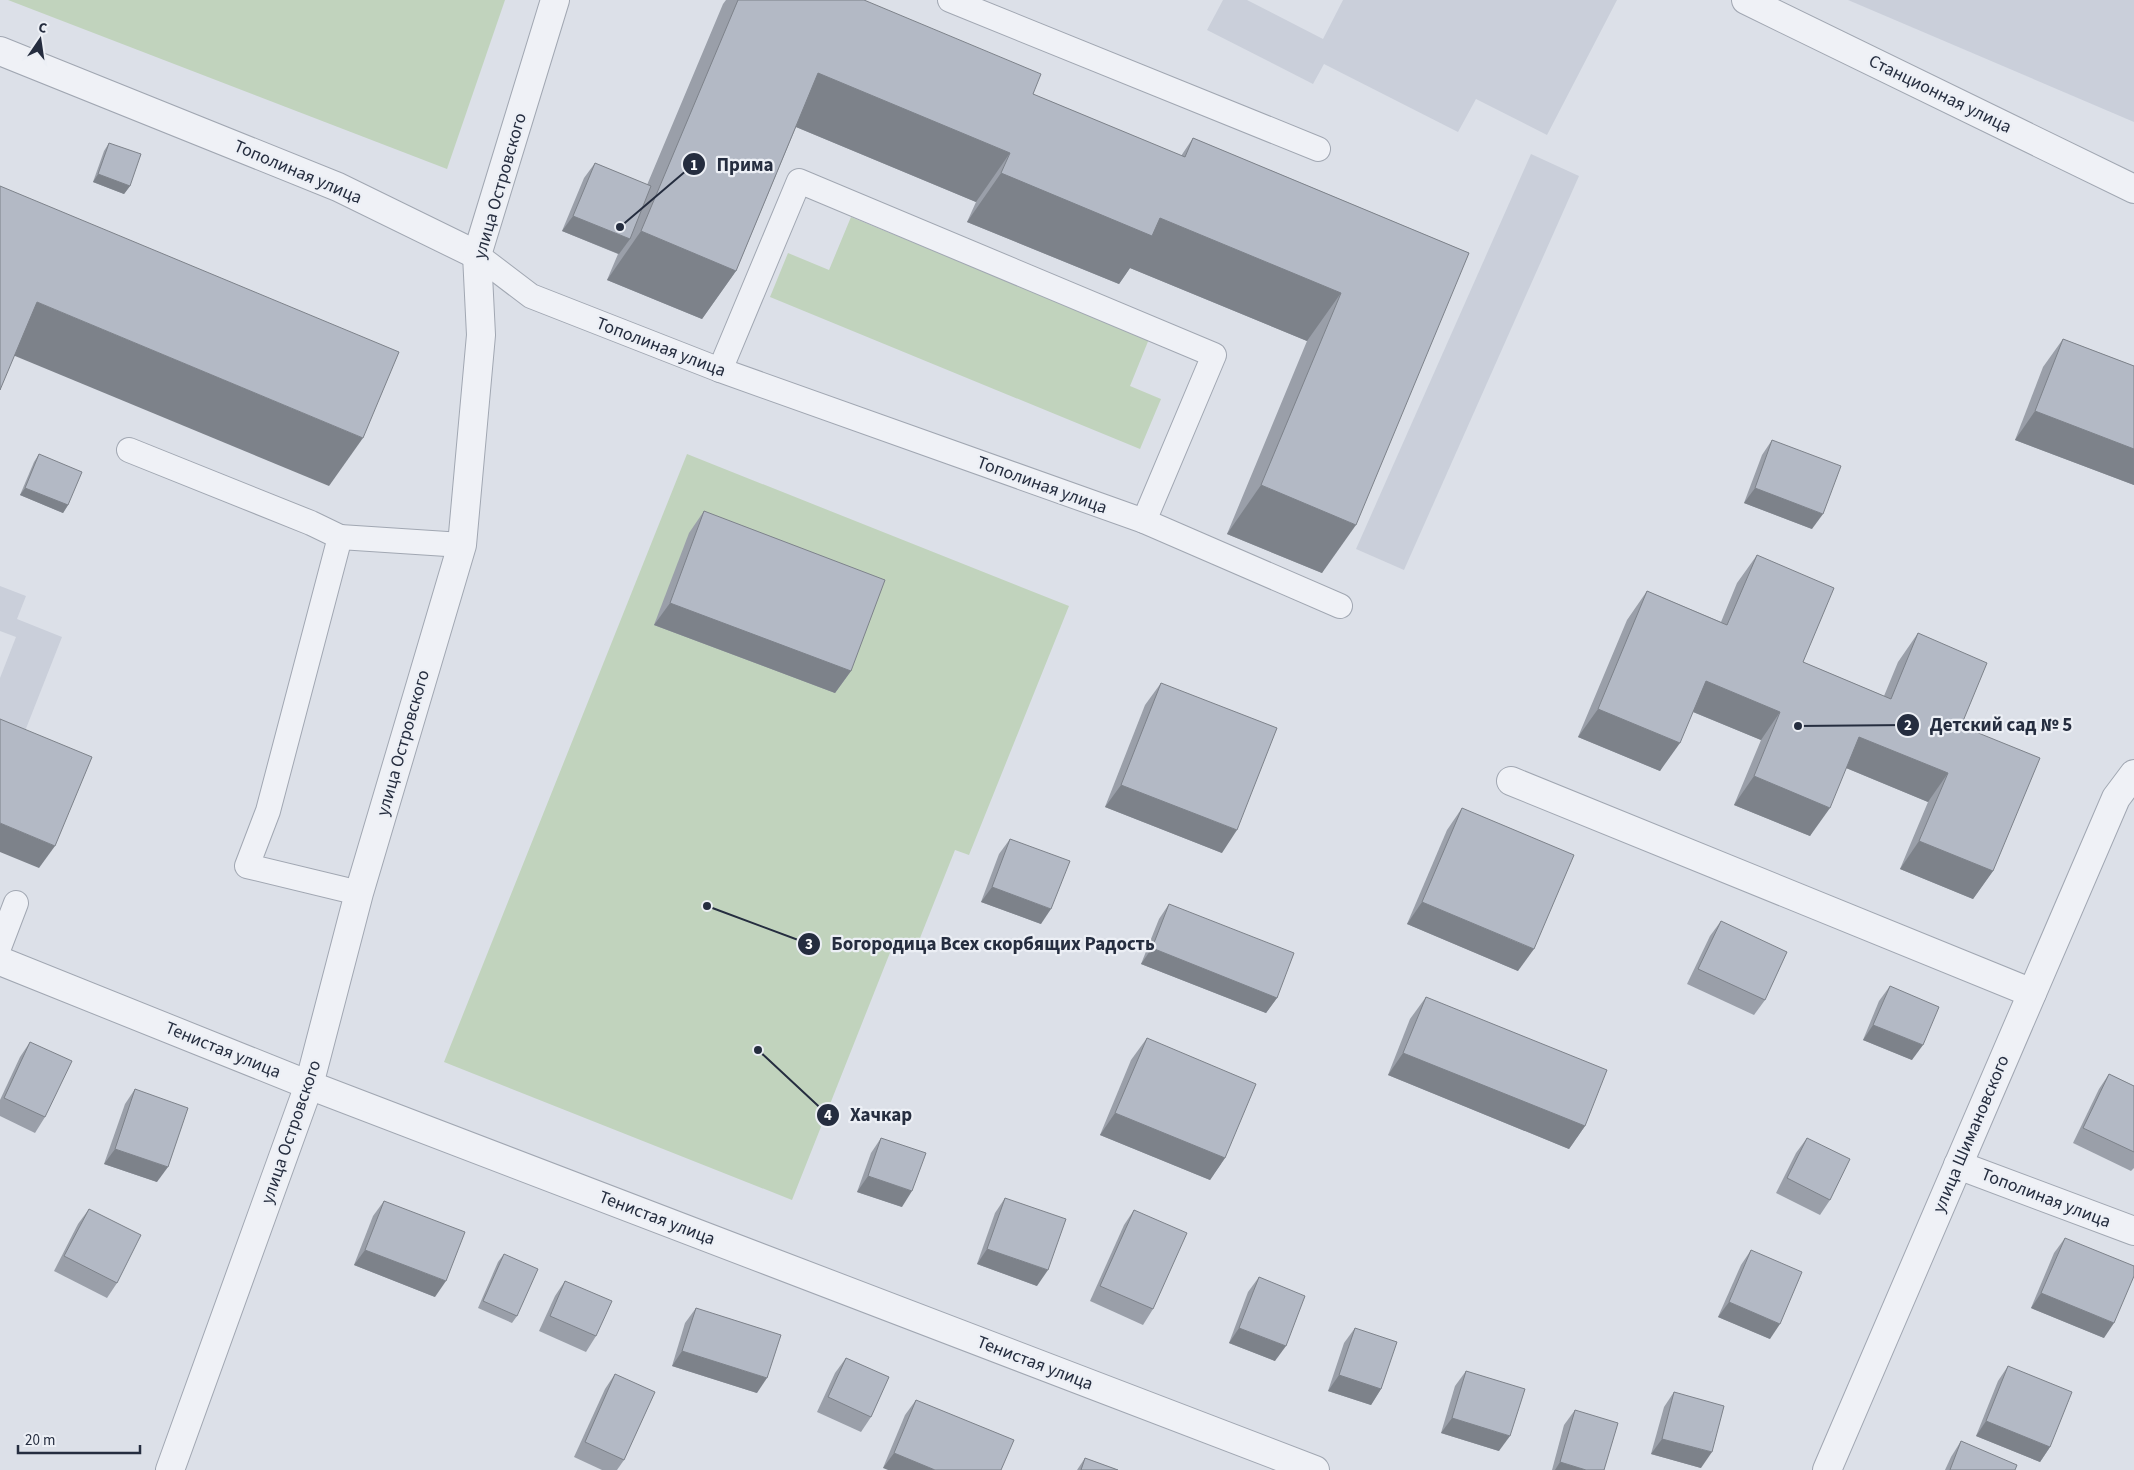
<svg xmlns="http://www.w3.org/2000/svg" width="2134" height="1470" viewBox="0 0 2134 1470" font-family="'Source Sans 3',sans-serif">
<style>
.built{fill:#cacfda}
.green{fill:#c1d3bd}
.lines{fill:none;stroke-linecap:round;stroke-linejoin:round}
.service-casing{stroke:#a1a7b2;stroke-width:26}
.minor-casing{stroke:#a1a7b2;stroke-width:30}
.tertiary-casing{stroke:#a1a7b2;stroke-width:30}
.service{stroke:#eff1f6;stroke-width:24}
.minor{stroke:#eff1f6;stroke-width:28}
.tertiary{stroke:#eff1f6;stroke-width:28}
.wall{fill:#9a9fa9}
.shaded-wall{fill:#7d828a}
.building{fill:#b3b9c5;stroke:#7d828a}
.labels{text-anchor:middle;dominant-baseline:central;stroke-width:4.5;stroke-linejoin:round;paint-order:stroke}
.street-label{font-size:18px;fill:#252d3f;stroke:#eceff5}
.leader{fill:none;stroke:#252d3f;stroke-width:2}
.callout-dot{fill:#252d3f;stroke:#eceff5;stroke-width:2}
.mark-label{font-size:15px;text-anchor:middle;font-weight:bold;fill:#fff}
.callout-label{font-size:19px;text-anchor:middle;font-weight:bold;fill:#252d3f;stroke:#eceff5;stroke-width:4.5;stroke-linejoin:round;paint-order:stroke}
</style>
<rect width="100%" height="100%" fill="#dce0e8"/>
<g class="built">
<path d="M1223,0H1247L1323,39L1343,0H1617L1547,135L1476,99L1458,132L1324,64L1313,84L1207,30Z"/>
<path d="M1848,0H2134V122Z"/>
<path d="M1531,154L1579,176L1404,570L1356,549Z"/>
<path d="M0,586L26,596L17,619L62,637L16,754L0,748V678L16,637L0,631Z"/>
</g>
<g class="green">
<path d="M8,0H505L447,169Z"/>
<path d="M851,217L1149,339L1130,386L1161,399L1140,449L770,297L788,253L829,270Z"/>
<path d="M687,454L1069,606L969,855L955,850L916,948L895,940L792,1200L444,1062Z"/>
</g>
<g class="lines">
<g class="service-casing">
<g id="service">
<path d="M950,0L1318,149"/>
<path d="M477,255L531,296L720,370L1144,521L1340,606"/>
<path d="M720,370L799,181L1214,355L1144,521"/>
<path d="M129,450L311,523L340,537"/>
<path d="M359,893L247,866L268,811L340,537L462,545"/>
<path d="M0,945L16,903"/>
</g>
</g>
<g class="minor-casing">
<g id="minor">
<path d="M1746,0L2134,189"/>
<path d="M0,51L338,187L477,255"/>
<path d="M1511,781L2032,993"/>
<path d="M309,1085L359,893L462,545L481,335L477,255L555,0"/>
<path d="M1958,1165L2134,1231"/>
<path d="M1827,1470L2116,798L2134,774"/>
</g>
</g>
<g class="tertiary-casing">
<g id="tertiary">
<path d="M0,961L309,1085L1315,1470"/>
<path d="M170,1470L309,1085"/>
</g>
</g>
<use href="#service" class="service"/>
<use href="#minor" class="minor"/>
<use href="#tertiary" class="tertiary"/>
</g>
<g class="wall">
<path d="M726,0H864L1033,94L1181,156L1193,138L1469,253L1322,573L1227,534L1307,341L1130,268L1119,284L967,222L976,202L796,127L736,271L702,319L607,280L618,254L562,231L584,178L595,163L647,185L723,4Z"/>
<path d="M109,143L130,186L124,194L93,182L104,151Z"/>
<path d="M2063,339L2134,366V485L2015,440L2043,367Z"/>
<path d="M1772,440L1812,529L1744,503L1762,455Z"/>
<path d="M39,454L68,505L63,513L20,495L34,462Z"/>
<path d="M704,511L851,671L835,693L654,625L689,533Z"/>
<path d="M1757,555L1803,662L1884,696L1898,662L1918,633L1961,726L1993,871L1973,899L1900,869L1928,802L1846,768L1810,836L1734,805L1761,740L1693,712L1660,771L1578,737L1627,620L1647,591L1721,622L1737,583Z"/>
<path d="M1161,683L1222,853L1105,807L1145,705Z"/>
<path d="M1462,808L1518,971L1407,924L1447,830Z"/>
<path d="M1010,839L1041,924L981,902L999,854Z"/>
<path d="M1169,904L1277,998L1266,1013L1141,964L1159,919Z"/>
<path d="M1721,921L1765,1000L1754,1015L1687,984L1710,936Z"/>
<path d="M1890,986L1912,1060L1863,1040L1879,1001Z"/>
<path d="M1426,997L1585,1126L1569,1149L1388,1075L1410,1019Z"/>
<path d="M1147,1038L1225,1158L1210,1180L1100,1135L1131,1060Z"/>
<path d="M30,1042L45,1117L35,1133L0,1116V1100L20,1057Z"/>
<path d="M2109,1074L2134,1086V1168L2131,1171L2073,1143L2099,1089Z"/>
<path d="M135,1089L157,1182L104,1164L125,1104Z"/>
<path d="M881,1138L902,1207L857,1192L871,1153Z"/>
<path d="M1807,1138L1830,1200L1820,1215L1776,1193L1796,1153Z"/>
<path d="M1005,1198L1037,1286L977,1264L995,1213Z"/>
<path d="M384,1201L435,1297L354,1265L373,1216Z"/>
<path d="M89,1209L117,1283L107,1298L54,1271L78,1224Z"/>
<path d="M1134,1210L1153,1309L1143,1325L1090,1301L1124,1225Z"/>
<path d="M2065,1238L2104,1338L2031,1308L2054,1253Z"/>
<path d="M1751,1250L1770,1339L1718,1317L1741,1265Z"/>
<path d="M504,1254L517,1316L512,1323L478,1308L498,1262Z"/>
<path d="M1259,1277L1275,1361L1229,1343L1248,1292Z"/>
<path d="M565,1281L596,1336L586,1352L539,1331L555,1296Z"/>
<path d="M696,1308L757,1393L672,1366L685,1323Z"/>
<path d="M1355,1328L1381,1389L1371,1405L1328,1391L1344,1343Z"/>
<path d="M846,1358L871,1417L861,1432L817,1412L835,1373Z"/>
<path d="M2008,1366L2050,1447L2040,1462L1976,1436L1998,1381Z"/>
<path d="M1466,1371L1499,1451L1441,1433L1455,1386Z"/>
<path d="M615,1374L624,1460L617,1470H602L574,1457L605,1389Z"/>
<path d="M1674,1392L1701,1468L1651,1454L1664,1407Z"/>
<path d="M916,1400L1001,1470L883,1468L905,1415Z"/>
<path d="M1575,1410L1604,1470H1552L1564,1425Z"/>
<path d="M1961,1441L2015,1470H1945L1951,1457Z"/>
<path d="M1085,1458L1118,1470H1077Z"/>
</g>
<g class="shaded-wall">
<path d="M818,73L1010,153L976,202L784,122Z"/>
<path d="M1001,173L1160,218L1341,293L1307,341L1130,268L1119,284L967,222Z"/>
<path d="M98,174L130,186L124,194L93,182Z"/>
<path d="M573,216L630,239L619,254L562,231Z"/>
<path d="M641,231L736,271L702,319L607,280Z"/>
<path d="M37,302L363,438L329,486L3,351Z"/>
<path d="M2035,411L2134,449V485L2015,440Z"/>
<path d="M1261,485L1356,525L1322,573L1227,534Z"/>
<path d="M25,488L68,505L63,513L20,495Z"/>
<path d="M1755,488L1823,514L1812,529L1744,503Z"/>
<path d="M670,603L851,671L835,693L654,625Z"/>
<path d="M1706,681L1780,712L1761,740L1686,709Z"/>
<path d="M1598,709L1680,743L1660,771L1578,737Z"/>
<path d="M1859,737L1948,773L1928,802L1839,765Z"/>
<path d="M1754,776L1830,808L1810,836L1734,805Z"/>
<path d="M1121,785L1237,830L1222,853L1105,807Z"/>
<path d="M0,823L55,846L39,868L0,852Z"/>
<path d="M1919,841L1993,871L1973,899L1900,869Z"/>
<path d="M992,887L1051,909L1041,924L981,902Z"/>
<path d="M1422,902L1534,949L1518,971L1407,924Z"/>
<path d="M1152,948L1277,998L1266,1013L1141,964Z"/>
<path d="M1873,1025L1923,1045L1912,1060L1863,1040Z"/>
<path d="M1403,1053L1585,1126L1569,1149L1388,1075Z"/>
<path d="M1115,1113L1225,1158L1210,1180L1100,1135Z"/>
<path d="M115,1149L168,1167L157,1182L104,1164Z"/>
<path d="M868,1176L912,1191L902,1207L857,1192Z"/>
<path d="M987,1249L1048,1270L1037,1286L977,1264Z"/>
<path d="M365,1250L446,1281L435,1297L354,1265Z"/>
<path d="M2041,1293L2114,1323L2104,1338L2031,1308Z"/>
<path d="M1729,1302L1780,1324L1770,1339L1718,1317Z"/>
<path d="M1239,1328L1286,1346L1275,1361L1229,1343Z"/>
<path d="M682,1351L767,1378L757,1393L672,1366Z"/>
<path d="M1339,1375L1381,1389L1371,1405L1328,1391Z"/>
<path d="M1452,1418L1510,1436L1499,1451L1441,1433Z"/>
<path d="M1986,1421L2050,1447L2040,1462L1976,1436Z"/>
<path d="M1662,1439L1712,1452L1701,1468L1651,1454Z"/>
<path d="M894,1453L935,1470H888L883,1468Z"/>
<path d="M1560,1462L1586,1470H1555Z"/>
</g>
<g class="building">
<path d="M738,0H864L1041,74L1033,94L1185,157L1193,138L1469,253L1356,525L1261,485L1341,293L1160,218L1152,236L1001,173L1010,153L818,73L736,271L641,231Z"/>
<path d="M109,143L141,154L130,186L98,174Z"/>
<path d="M595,163L651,186L630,239L573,216Z"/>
<path d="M0,186L399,352L363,438L37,302L0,390Z"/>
<path d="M2063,339L2134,366V449L2035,411Z"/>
<path d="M1772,440L1841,466L1823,514L1755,488Z"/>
<path d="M39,454L82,472L68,505L25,488Z"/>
<path d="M704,511L885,580L851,671L670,603Z"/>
<path d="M1757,555L1834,588L1803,662L1891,699L1918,633L1987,663L1961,726L2040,758L1993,871L1919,841L1948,773L1859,737L1830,808L1754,776L1780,712L1706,681L1680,743L1598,709L1647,591L1727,625Z"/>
<path d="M1161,683L1277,728L1237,830L1121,785Z"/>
<path d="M0,719L92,757L55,846L0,823Z"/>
<path d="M1462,808L1574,855L1534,949L1422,902Z"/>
<path d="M1010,839L1070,861L1051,909L992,887Z"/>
<path d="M1169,904L1294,953L1277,998L1152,948Z"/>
<path d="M1721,921L1787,952L1765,1000L1698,969Z"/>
<path d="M1890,986L1939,1007L1923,1045L1873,1025Z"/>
<path d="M1426,997L1607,1070L1585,1126L1403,1053Z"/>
<path d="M1147,1038L1256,1084L1225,1158L1115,1113Z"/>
<path d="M30,1042L72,1061L45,1117L4,1098Z"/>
<path d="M2109,1074L2134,1086V1152L2083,1128Z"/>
<path d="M135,1089L188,1108L168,1167L115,1149Z"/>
<path d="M881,1138L926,1153L912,1191L868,1176Z"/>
<path d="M1807,1138L1850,1159L1830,1200L1787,1178Z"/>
<path d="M1005,1198L1066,1219L1048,1270L987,1249Z"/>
<path d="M384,1201L465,1232L446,1281L365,1250Z"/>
<path d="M89,1209L141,1235L117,1283L64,1256Z"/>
<path d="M1134,1210L1187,1233L1153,1309L1100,1286Z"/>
<path d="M2065,1238L2134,1266V1276L2114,1323L2041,1293Z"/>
<path d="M1751,1250L1802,1272L1780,1324L1729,1302Z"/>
<path d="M504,1254L538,1269L517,1316L483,1301Z"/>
<path d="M1259,1277L1305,1296L1286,1346L1239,1328Z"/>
<path d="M565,1281L612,1301L596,1336L550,1316Z"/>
<path d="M696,1308L781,1335L767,1378L682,1351Z"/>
<path d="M1355,1328L1397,1342L1381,1389L1339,1375Z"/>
<path d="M846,1358L889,1377L871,1417L828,1397Z"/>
<path d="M2008,1366L2072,1392L2050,1447L1986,1421Z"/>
<path d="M1466,1371L1525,1389L1510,1436L1452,1418Z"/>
<path d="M615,1374L655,1392L624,1460L585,1442Z"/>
<path d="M1674,1392L1724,1406L1712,1452L1662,1439Z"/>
<path d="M916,1400L1014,1440L1001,1470H935L894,1453Z"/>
<path d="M1575,1410L1618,1423L1604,1470H1586L1560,1462Z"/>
<path d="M1961,1441L2017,1465L2015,1470H1950Z"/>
<path d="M1085,1458L1118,1470H1081Z"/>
</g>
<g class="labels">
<g class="street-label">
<text transform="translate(1940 94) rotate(26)">Станционная улица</text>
<text transform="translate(298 172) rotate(23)">Тополиная улица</text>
<text transform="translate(500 186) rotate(-74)">улица Островского</text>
<text transform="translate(661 347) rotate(21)">Тополиная улица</text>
<text transform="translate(1042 485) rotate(20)">Тополиная улица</text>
<text transform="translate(403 743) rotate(-74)">улица Островского</text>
<text transform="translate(223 1050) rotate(22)">Тенистая улица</text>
<text transform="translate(291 1132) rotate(-71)">улица Островского</text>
<text transform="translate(1971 1134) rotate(-67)">улица Шимановского</text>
<text transform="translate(2046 1198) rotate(21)">Тополиная улица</text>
<text transform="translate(657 1218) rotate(21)">Тенистая улица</text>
<text transform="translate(1035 1363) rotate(21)">Тенистая улица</text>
</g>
</g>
<path class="leader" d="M620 227L694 164M1798 726L1908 725M707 906L809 944M758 1050L828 1115"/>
<g class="callout-dot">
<circle cx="620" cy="227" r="5"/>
<circle cx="1798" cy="726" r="5"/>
<circle cx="707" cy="906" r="5"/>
<circle cx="758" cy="1050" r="5"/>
<circle cx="694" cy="164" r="12"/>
<circle cx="1908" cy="725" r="12"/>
<circle cx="809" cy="944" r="12"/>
<circle cx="828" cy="1115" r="12"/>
</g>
<g class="mark-label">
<text x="694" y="170">1</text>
<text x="1908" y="730">2</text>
<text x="809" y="949">3</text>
<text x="828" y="1120">4</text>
</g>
<g class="callout-label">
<text x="745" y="171">Прима</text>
<text x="2001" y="731">Детский сад № 5</text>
<text x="993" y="950">Богородица Всех скорбящих Радость</text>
<text x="881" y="1121">Хачкар</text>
</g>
<g transform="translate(40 40) rotate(13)" stroke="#eceff5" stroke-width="4" paint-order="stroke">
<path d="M0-4L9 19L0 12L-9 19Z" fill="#252d3f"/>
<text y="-8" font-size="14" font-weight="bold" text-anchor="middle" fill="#252d3f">С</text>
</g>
<path d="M18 1445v8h122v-8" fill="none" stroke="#252d3f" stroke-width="2.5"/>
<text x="25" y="1445" font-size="15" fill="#252d3f" stroke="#eceff5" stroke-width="4" paint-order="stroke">20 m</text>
</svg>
